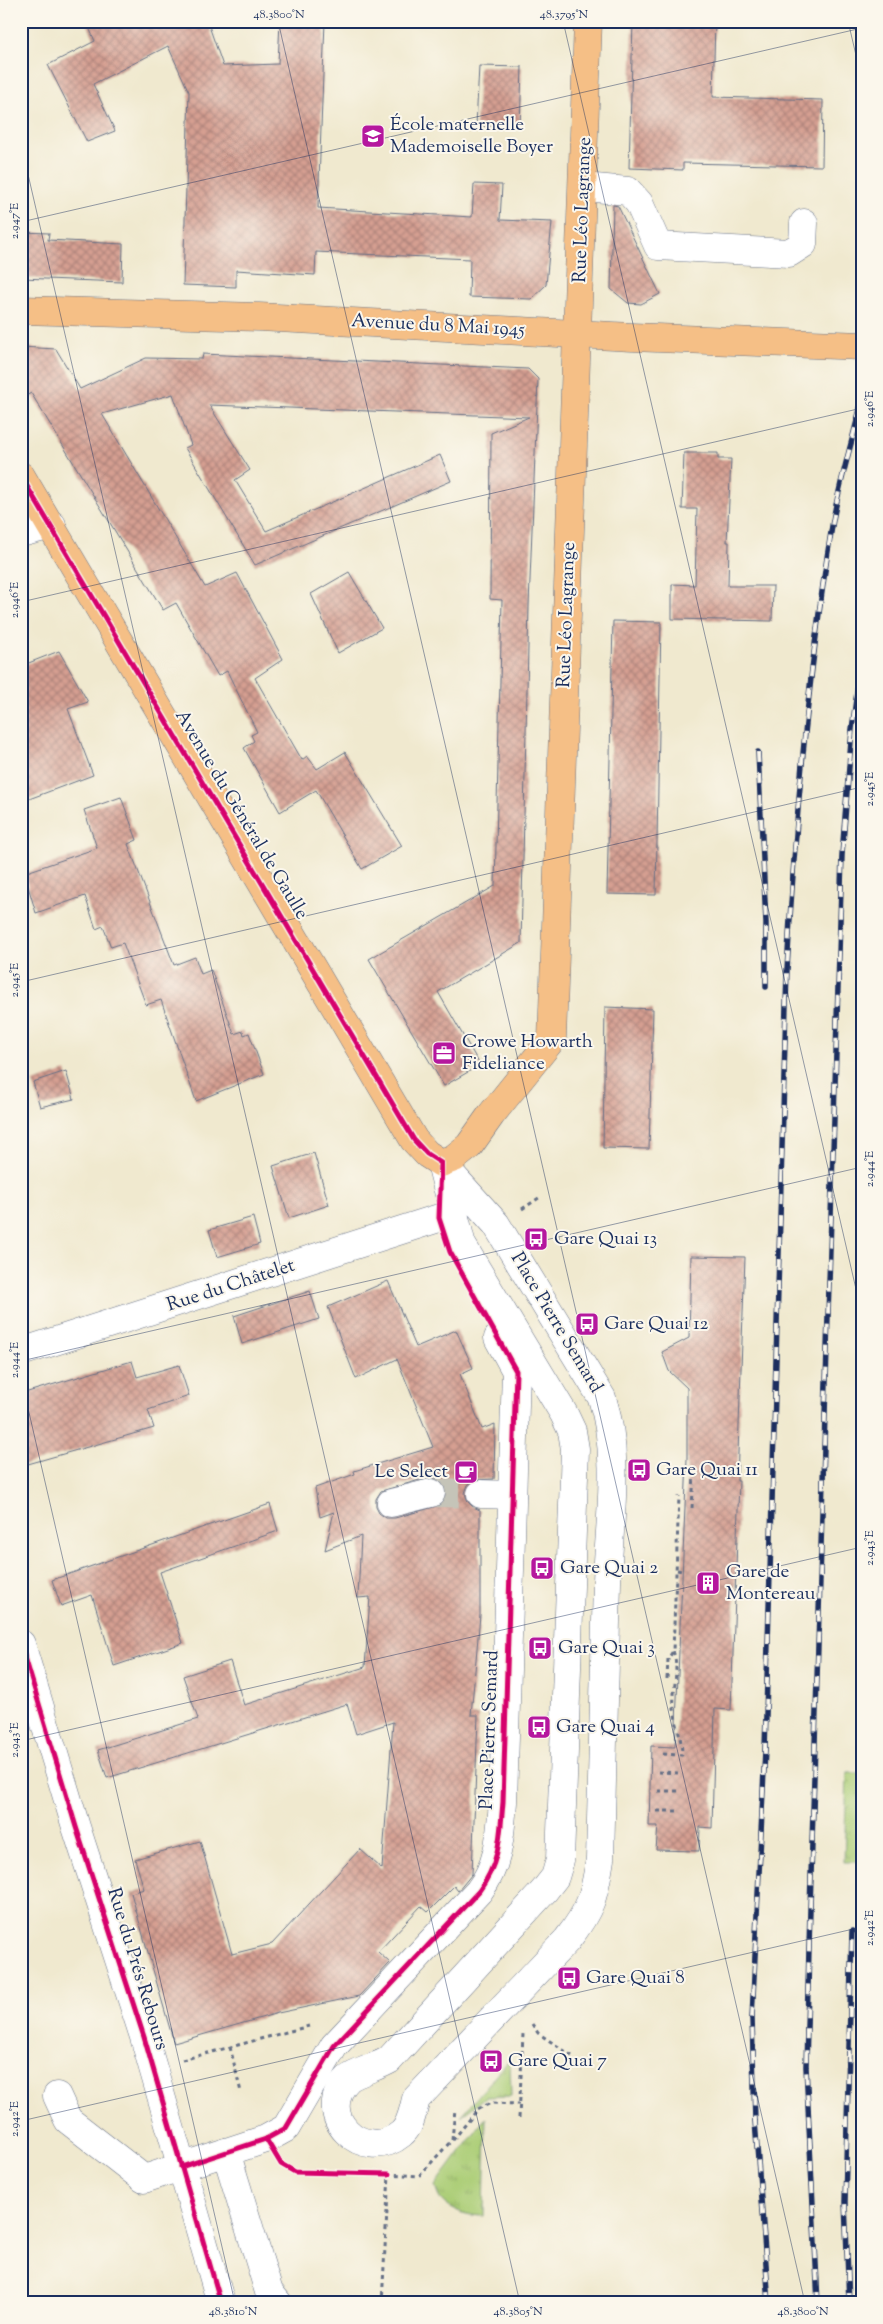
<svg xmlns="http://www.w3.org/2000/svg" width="883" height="2324" viewBox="0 0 883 2324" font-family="'Sorts Mill Goudy',serif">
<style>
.grass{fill:url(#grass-tufts);stroke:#637e6a}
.building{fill:url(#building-cross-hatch);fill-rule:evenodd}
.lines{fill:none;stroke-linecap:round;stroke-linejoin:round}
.minor-tunnel{stroke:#c5c4b8;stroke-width:28;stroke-dasharray:28 14;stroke-linecap:butt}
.minor-casing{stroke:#667086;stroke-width:29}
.major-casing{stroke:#667086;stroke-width:29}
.path{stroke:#667086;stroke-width:3;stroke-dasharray:4 4;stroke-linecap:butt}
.minor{stroke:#fff;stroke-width:28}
.major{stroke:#f5bf86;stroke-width:28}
.rail-casing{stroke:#1b2f5e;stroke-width:5.5}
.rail{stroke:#fbf7ec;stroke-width:4;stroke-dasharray:11;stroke-linecap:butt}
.cycleway-casing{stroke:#fbf7ec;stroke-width:8}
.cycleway{stroke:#d6006c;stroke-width:5}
.ticks{fill:none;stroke:#1b2f5e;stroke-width:1;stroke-opacity:0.45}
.labels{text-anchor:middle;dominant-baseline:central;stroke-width:4;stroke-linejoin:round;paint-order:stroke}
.poi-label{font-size:19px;fill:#1b2f5e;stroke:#fbf7ec;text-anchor:start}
.street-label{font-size:19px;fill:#1b2f5e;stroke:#fbf7ec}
.neatline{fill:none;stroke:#1b2f5e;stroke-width:2}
.ticks-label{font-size:12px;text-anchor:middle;fill:#1b2f5e}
</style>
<defs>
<pattern id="grass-tufts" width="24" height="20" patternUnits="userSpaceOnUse" patternTransform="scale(1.25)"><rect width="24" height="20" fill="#abcd76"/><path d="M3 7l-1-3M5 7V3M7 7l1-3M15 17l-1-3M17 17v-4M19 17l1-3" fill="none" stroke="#93b068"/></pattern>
<pattern id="building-cross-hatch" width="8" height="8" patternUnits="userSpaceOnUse" patternTransform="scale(1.25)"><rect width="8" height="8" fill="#d59f91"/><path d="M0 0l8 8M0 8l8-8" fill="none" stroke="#ac827a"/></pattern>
</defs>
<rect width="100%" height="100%" fill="#fbf7ec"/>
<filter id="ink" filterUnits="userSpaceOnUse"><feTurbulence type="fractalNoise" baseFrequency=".02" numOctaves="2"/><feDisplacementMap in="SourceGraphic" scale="10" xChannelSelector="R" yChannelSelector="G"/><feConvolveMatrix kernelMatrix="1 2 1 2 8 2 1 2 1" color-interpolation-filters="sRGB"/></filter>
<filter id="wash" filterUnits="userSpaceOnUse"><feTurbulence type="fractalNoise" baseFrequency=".0096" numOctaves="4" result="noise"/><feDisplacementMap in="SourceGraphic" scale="20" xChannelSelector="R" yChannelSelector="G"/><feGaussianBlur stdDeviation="1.12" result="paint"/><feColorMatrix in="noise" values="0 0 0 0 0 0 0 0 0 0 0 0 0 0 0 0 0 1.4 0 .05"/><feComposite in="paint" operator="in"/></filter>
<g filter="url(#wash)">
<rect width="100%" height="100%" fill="#f0e9cf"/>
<g class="grass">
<path d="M847,1773H862V1862H844Z"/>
<path d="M510,2059L511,2096L486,2097L461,2116Z"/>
<path d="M486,2117L484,2216C470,2216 452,2212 442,2201C439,2198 437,2191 435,2186Z"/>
</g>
<g id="blocks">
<g class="building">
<path d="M86,21H218L209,26L223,66L278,64L280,21H325L318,208L472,217L474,184L502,185L500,220L552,222L546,285L531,299L469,297L470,259L316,252L315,275L236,270V287L183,285L189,92L168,46L93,84L115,131L87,142L48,65L95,41Z"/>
<path d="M633,21H715L713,97L823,100L822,166L683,163V170L629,168Z"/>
<path d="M479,66L522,67L520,127L476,126Z"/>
<path d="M613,205L618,206L660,294L641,304L628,303L611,289Z"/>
<path d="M21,232L49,233L48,240L123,244L122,282L21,278Z"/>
<path d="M21,347L56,349L80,389L146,358L202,359L203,354L528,369L538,379L529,605L521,943L438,992L480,1065L444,1086L369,959L495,886L502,600L490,599L491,433L529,417L209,405L250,470L235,480L266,531L440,455L451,481L255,565L185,448L191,445L173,394L102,414L205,587L237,573L283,659L255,678L302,760L307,756L317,769L345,752L402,846L362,869L316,790L280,812L244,748L254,741L251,735L257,732L227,671L218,676L176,603L163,610L31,393L21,399Z"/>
<path d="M684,453H718V459H731L727,542H729L728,586H773L772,621L672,619V584L695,585L697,509H682Z"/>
<path d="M349,572L382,628L338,653L311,594Z"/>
<path d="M613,621L661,622L656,895L607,894Z"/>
<path d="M59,651L88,702L68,709L93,775L21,802V666Z"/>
<path d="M121,797L137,840L128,844L174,965L195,957L201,974L211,970L234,1034L243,1031L244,1035L249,1033L264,1074L196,1101L161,1000L146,1005L123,943L111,947L103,926L96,929L85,896L36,913L24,873L97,848L84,810Z"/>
<path d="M605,1007L653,1009L649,1149L603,1148Z"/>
<path d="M66,1071L74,1099L40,1107L33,1082Z"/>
<path d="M314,1153L329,1205L289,1218L273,1166Z"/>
<path d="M253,1217L260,1244L217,1257L209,1230Z"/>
<path d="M691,1256L745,1257L737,1481H739L731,1710L715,1709L712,1828L700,1827L699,1851L656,1850L658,1826H649L651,1746L675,1747L687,1459V1388L669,1371L662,1352L689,1338Z"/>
<path d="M388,1281L416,1347L456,1330L473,1368L460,1374L482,1429L495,1424L494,1479L474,1480L468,1485L465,1493L468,1502L473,1507L480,1510V1615L471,1715H478L472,1874L458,1891L454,1886L428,1912L421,1906L378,1952L390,1963L359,1996L278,2013L174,2043L131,1893L144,1889L135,1859L200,1841L232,1954L272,1944L360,1849L382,1869L393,1722L356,1734L347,1704L107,1778L98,1750L198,1719L183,1676L230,1661L244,1705L365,1667L370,1597L358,1598L361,1536L325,1550L334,1512L320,1517L315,1488L355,1474L354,1471L433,1447L397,1359L356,1379L328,1307ZM427,1478H436L442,1482L446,1489V1497L441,1505L395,1518H386L379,1513L376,1507V1499L381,1491Z"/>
<path d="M310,1291L319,1319L242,1344L234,1316Z"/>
<path d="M132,1361L137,1377L179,1365L189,1396L148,1410L154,1428L21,1466V1394Z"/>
<path d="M270,1504L278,1531L160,1572L183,1643L114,1666L92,1595L61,1606L52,1580Z"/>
</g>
</g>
</g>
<g filter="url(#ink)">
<use href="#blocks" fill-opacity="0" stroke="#667086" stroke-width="1"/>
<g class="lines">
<path class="minor-tunnel" d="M431,1493L481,1494"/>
<g class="minor-casing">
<g id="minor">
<path d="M584,187L628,191L639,203L658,246L789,253L803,244L804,223"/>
<path d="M21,533L52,525"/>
<path d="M441,1163L496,1224L602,1398C621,1457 609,1521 607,1582C604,1674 603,1767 600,1859C594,1897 591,1909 567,1940L416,2099C413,2110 411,2126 401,2134C363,2165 312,2115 348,2079C355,2073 379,2066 389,2060L544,1891L555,1877L560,1860L575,1449L572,1431L564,1414L462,1245Z"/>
<path d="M21,1352L439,1218"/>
<path d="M481,1494L512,1495"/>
<path d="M391,1503L431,1493"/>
<path d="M21,1644L76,1827L144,2037L221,2303"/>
<path d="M57,2096L68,2120L144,2179L266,2139L286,2128L334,2046L479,1891C500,1863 500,1836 503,1802L516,1371L498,1338"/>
<path d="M226,2152L269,2292L278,2303"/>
</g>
</g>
<g class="major-casing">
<g id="major">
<path d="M21,310L259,317L632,337L862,346"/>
<path d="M21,476L414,1140L427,1154L441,1163L454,1158L469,1146L491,1115L552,1039C564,700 579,361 588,21"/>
</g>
</g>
<g class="path">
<path d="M522,1209L542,1196"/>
<path d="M692,1508L694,1474"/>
<path d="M677,1570L682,1571"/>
<path d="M667,1679L668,1659L673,1651L679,1496"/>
<path d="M663,1754L682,1755C682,1739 676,1724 674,1709C672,1689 680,1669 673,1651"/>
<path d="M658,1772L680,1773"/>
<path d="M658,1791H679"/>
<path d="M657,1811H679"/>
<path d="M532,2024L538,2033L572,2056"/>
<path d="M230,2047L241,2092"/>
<path d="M182,2060L309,2026"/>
<path d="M519,2118L523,2034"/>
<path d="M453,2140L478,2109L491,2103L519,2104"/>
<path d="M382,2303L389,2174L419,2176L452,2140L455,2109"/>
</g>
<use href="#minor" class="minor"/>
<use href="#major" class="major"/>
<g class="rail-casing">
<g id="rail">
<path d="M758,752L766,923V987"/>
<path d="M769,2303L755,2121L752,2018L765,1750L787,970C795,822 808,672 832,526C839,484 852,442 862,401"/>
<path d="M818,2303L806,2067L810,1909L842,855L852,729L862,655"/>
<path d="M849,2303L845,2202L852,1931"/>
</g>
</g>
<use href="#rail" class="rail"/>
<g class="cycleway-casing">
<g id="cycleway">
<path d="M21,476L414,1140L427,1154L441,1163L439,1218L450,1252L516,1371L503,1802C500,1836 500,1863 479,1891L334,2046L286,2128L266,2139L181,2167"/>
<path d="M21,1644L76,1827L144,2037L221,2303"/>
<path d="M266,2139L281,2164L295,2172L389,2174"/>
</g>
</g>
<use href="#cycleway" class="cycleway"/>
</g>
</g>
<path class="ticks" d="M278,21L805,2303M563,21L862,1315M848,21L862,81M21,144L520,2303M21,222L862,28M21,602L862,408M21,982L862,787M21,1361L862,1167M21,1378L235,2303M21,1741L862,1547M21,2121L862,1927"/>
<defs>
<g id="school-square" transform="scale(1.25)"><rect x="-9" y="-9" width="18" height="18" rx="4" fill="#b5179e" stroke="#fbf7ec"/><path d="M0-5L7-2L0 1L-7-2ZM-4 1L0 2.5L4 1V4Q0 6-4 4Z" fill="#fff"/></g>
<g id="office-square" transform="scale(1.25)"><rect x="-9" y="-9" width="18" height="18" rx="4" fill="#b5179e" stroke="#fbf7ec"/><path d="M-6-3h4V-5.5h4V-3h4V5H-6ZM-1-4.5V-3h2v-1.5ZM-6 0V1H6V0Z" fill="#fff"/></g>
<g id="bus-square" transform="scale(1.25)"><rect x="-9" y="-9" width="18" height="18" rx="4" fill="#b5179e" stroke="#fbf7ec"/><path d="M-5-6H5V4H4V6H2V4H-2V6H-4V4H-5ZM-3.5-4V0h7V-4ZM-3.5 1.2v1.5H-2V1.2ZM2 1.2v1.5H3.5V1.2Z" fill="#fff"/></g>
<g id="cafe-square" transform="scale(1.25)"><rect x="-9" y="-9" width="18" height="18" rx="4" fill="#b5179e" stroke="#fbf7ec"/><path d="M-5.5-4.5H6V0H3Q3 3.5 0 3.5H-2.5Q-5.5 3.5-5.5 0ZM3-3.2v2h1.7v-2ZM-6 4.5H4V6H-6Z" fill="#fff"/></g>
<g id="building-square" transform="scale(1.25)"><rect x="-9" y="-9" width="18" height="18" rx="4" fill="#b5179e" stroke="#fbf7ec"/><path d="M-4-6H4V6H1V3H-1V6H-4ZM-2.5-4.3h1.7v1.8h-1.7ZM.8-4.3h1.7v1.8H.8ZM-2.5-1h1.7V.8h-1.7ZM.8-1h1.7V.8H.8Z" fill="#fff"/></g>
</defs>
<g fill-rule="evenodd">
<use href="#school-square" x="373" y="136"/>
<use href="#office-square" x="444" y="1053"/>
<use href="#bus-square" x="536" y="1239"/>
<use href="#bus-square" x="587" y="1324"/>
<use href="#bus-square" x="639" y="1470"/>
<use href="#cafe-square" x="466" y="1472"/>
<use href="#bus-square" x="542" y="1568"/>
<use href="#building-square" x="708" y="1583"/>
<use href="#bus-square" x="540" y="1648"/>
<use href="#bus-square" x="539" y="1727"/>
<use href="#bus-square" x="569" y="1978"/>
<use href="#bus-square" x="491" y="2061"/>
</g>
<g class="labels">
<g class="poi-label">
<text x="390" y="125">École maternelle<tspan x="390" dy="22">Mademoiselle Boyer</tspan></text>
<text x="462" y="1042">Crowe Howarth<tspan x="462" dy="22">Fideliance</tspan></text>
<text x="554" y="1239">Gare Quai 13</text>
<text x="604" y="1324">Gare Quai 12</text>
<text x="656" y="1470">Gare Quai 11</text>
<text x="448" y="1472" text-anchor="end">Le Select</text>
<text x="560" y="1568">Gare Quai 2</text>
<text x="726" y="1572">Gare de<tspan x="726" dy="22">Montereau</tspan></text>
<text x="558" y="1648">Gare Quai 3</text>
<text x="556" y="1727">Gare Quai 4</text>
<text x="586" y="1978">Gare Quai 8</text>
<text x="508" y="2061">Gare Quai 7</text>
</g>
<g class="street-label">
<text transform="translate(583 210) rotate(-88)">Rue Léo Lagrange</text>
<text transform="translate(438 326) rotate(3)">Avenue du 8 Mai 1945</text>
<text transform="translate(567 615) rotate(-88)">Rue Léo Lagrange</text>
<text transform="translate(241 815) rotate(59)">Avenue du Général de Gaulle</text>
<text transform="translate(231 1286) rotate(-18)">Rue du Châtelet</text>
<text transform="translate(556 1323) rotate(59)">Place Pierre Semard</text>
<text transform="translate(490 1730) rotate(-88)">Place Pierre Semard</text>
<text transform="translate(137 1969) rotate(73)">Rue du Prés Rebours</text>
</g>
</g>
<rect width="883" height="2324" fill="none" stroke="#fbf7ec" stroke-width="55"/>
<rect x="28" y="28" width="828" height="2268" class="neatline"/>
<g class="ticks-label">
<text x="279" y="18">48.3800°N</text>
<text x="564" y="18">48.3795°N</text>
<text transform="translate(14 221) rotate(-90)" y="4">2.947°E</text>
<text transform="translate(869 409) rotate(-90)" y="4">2.946°E</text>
<text transform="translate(14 600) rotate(-90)" y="4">2.946°E</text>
<text transform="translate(869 789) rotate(-90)" y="4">2.945°E</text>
<text transform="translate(14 980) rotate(-90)" y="4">2.945°E</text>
<text transform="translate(869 1169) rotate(-90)" y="4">2.944°E</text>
<text transform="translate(14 1360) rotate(-90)" y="4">2.944°E</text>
<text transform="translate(869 1548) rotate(-90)" y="4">2.943°E</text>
<text transform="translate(14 1740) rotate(-90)" y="4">2.943°E</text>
<text transform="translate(869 1928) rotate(-90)" y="4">2.942°E</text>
<text transform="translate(14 2119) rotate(-90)" y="4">2.942°E</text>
<text x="233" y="2315">48.3810°N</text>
<text x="518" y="2315">48.3805°N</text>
<text x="803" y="2315">48.3800°N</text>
</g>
</svg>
